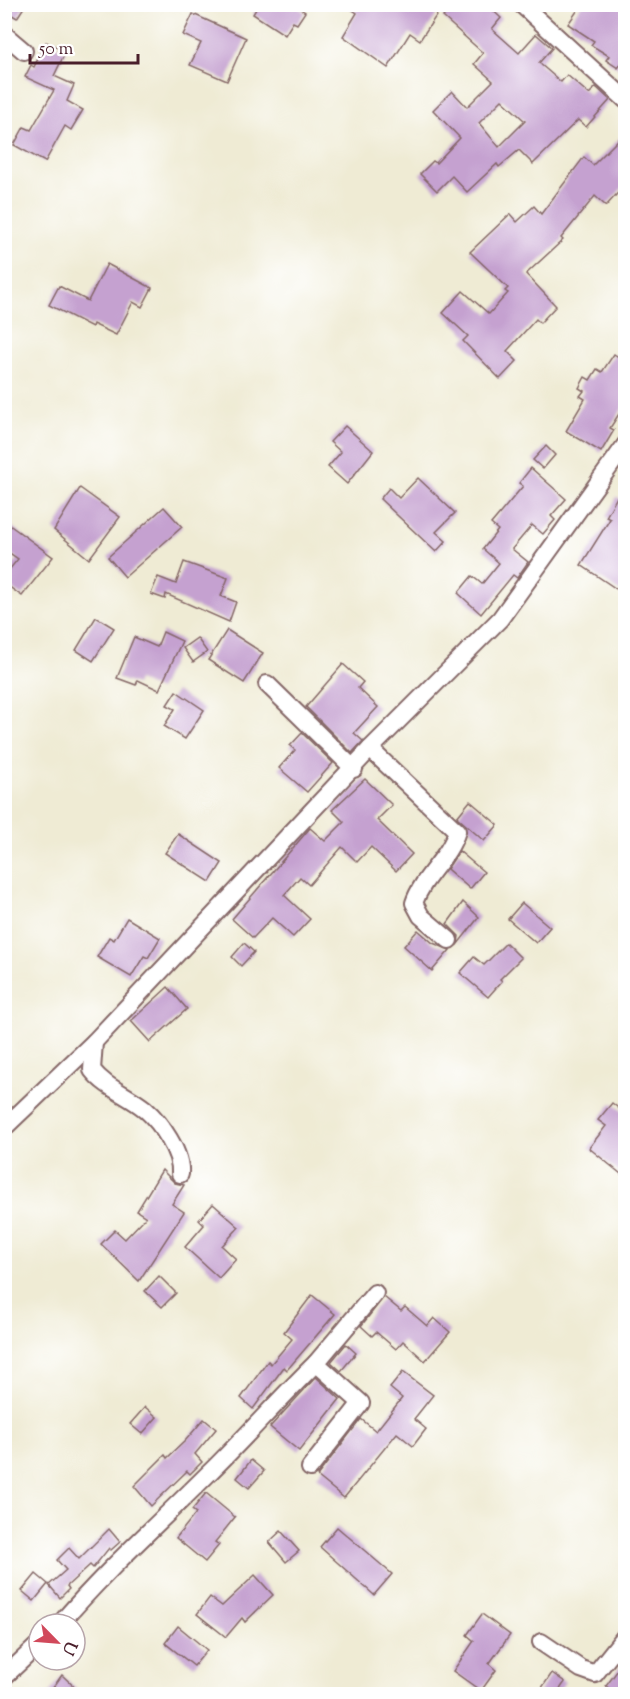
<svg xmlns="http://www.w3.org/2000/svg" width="630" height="1699" viewBox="0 0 630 1699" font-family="'Sorts Mill Goudy',serif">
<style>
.building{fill:#c5a1d0;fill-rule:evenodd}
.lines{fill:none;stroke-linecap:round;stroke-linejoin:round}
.minor-casing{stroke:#846666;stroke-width:20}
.minor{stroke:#fff;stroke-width:16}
</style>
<rect width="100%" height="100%" fill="#fff"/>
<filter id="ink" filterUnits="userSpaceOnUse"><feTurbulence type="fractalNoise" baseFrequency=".0167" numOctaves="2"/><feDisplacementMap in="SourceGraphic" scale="12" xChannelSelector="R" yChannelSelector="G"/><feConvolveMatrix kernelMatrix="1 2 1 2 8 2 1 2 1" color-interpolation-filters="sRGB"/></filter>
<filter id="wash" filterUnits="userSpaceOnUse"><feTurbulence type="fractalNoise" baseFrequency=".008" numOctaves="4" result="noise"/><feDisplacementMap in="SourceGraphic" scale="24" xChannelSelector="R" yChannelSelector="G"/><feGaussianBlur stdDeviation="1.35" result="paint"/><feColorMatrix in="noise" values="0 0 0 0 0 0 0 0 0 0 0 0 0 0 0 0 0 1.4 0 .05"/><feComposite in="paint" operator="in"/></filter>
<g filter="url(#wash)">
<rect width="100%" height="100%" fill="#efebd4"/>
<g id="blocks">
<g class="building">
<path d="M4,4H26L17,18L4,10Z"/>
<path d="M259,4H293L305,12L297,24L293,22L285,35L253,14Z"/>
<path d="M344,4H444L420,40L410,33L388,68L343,36L357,13Z"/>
<path d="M454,4H486L501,18L492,29L519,53L536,34L552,48L539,63L561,82L567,75L589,94L596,87L610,100L586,127L578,120L533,164L519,150L499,167L497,164L467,192L452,176L437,191L420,174L433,161L436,163L460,138L433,110L452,91L467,107L493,81L474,64L483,53L443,17ZM502,100L525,121L499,147L479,123Z"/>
<path d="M582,4H626V67L621,64L618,68L606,60L609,56L591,45L594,41L568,24Z"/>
<path d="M193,14L246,38L227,81L190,65L201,43L183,35Z"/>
<path d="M46,42L66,51L54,76L74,85L67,101L83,110L71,130L65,126L45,162L14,145L24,127L31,130L54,90L25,77L31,65L34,67Z"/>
<path d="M626,132V184L606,206L595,196L561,238L563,240L526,274L556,306L540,323L536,319L507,351L517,361L500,379L463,341L468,336L443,313L463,291L489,314L508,293L505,291L508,288L470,252L510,214L517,222L534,206L541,214L584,157L593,165Z"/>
<path d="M107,264L152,288L142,307L133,302L116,335L93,324L92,327L49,305L59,286L88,301Z"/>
<path d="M614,354L626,362V403L610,428L614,430L601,452L566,431L585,399L580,396L584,391L579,388L585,377L590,380L597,369L602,372Z"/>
<path d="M345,426L373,451L347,484L328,467L341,452L330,442Z"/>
<path d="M546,446L555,455L543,469L533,460Z"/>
<path d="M531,468L566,499L551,516L555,520L543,534L532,525L512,549L528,562L517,578L513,575L481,614L458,593L472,576L482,584L499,563L483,549L498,530L491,524L523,486L519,483Z"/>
<path d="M418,478L455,513L436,532L446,541L436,552L380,499L389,488L399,498Z"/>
<path d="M80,488L120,517L89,559L54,530Z"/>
<path d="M617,497L626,502V586L621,592L581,565L610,519L606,517Z"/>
<path d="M164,507L182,527L125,577L108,557Z"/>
<path d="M4,521L53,557L22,596L4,583V576L18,559L4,549Z"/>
<path d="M184,562L228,578L221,596L236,602L229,622L166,594L165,599L151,594L158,577L176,584Z"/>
<path d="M96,617L114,628L93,661L76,650Z"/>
<path d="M227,630L263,653L244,683L208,660Z"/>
<path d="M163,632L182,641L159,690L138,680L136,685L117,678L134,637L157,647Z"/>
<path d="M197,638L207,652L193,662L183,648Z"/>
<path d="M343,664L363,682L358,688L378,707L354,733L363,741L352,753L306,707Z"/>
<path d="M176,691L204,710L185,739L164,726L175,709L167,705Z"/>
<path d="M302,733L333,763L307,792L279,768L295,750L290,746Z"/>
<path d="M365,779L392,805L377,820L412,854L396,871L371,847L357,862L342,847L309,885L300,877L284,895L310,919L293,937L272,918L253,938L232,919L310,828L325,841L344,822L332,810Z"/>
<path d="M470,801L498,825L484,841L457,817Z"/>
<path d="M178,834L222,863L210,882L165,853Z"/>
<path d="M459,851L484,872L470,889L447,869Z"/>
<path d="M463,902L479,917L458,944L459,936L447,924Z"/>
<path d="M522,903L550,927L536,943L508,919Z"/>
<path d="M127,918L160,938L148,958L144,956L131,977L97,957L109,937L114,940Z"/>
<path d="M418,930L433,943L450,950L432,971L404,946Z"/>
<path d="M244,943L254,952L241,966L232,957Z"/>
<path d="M506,943L521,958L500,979L502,981L488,997L460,973L474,957L484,965Z"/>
<path d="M168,987L187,1009L150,1042L131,1021Z"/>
<path d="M612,1103L626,1114V1178L589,1148L606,1126L598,1120Z"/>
<path d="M162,1170L175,1183L184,1185L172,1204L184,1212L139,1281L101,1244L115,1230L125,1239L146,1217L137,1211Z"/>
<path d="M213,1204L239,1227L222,1246L236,1259L219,1278L185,1247L204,1225L199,1220Z"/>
<path d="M159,1276L176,1293L162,1307L145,1291Z"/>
<path d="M312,1295L335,1314L287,1370L284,1367L253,1409L241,1398L268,1361L271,1364L292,1339L284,1332Z"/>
<path d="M384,1297L401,1311L405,1307L427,1326L434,1318L450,1332L425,1361L403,1341L396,1349L376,1332L372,1336L361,1326Z"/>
<path d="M346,1344L356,1353L341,1371L331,1362Z"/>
<path d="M403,1372L433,1395L414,1419L426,1429L413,1446L397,1433L344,1498L317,1476L361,1419L376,1431L402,1398L390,1388Z"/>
<path d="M316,1377L340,1399L299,1451L270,1427Z"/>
<path d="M145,1407L157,1417L142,1434L130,1424Z"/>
<path d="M204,1419L216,1429L195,1454L202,1462L190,1474L187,1471L151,1506L134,1486L165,1455L167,1458L185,1441Z"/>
<path d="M251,1460L264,1471L249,1488L237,1478Z"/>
<path d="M206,1493L235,1517L215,1542L219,1545L205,1562L176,1538L196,1513L192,1510Z"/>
<path d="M337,1527L392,1574L374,1595L320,1547Z"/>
<path d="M109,1529L120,1542L111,1550L109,1548L93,1568L90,1565L67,1586L69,1589L60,1598L49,1585L66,1570L57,1560L69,1548L79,1559Z"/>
<path d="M281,1531L299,1551L286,1562L269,1542Z"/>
<path d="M36,1574L48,1584L34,1601L22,1591Z"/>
<path d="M255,1575L273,1595L245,1622L242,1618L226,1637L197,1614L210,1597L222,1606Z"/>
<path d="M482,1614L510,1635L489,1664L496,1670L481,1691L453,1671L474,1641L467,1635Z"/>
<path d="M178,1626L207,1650L194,1666L165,1643Z"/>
<path d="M626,1659V1695H617L606,1686Z"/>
<path d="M552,1673L565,1682L556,1695H537Z"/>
<path d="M62,1675L83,1695H48Z"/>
</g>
</g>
</g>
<g filter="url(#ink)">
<use href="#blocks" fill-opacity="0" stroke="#846666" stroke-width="1.5"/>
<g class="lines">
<g class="minor-casing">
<g id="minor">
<path d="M521,4L626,100"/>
<path d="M4,34L24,51"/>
<path d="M267,684L354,769"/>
<path d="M370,749L457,831C449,858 423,876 414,903L421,916L449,940"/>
<path d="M94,1042L92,1070C106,1088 128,1095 145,1109C161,1123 182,1153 180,1174"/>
<path d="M4,1128L94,1042L370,749L500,619L626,444"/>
<path d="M316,1363L375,1293"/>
<path d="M60,1624C106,1570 158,1524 208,1474C245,1438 279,1399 316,1363L361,1403L310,1468"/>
<path d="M541,1642L581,1669L595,1674L626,1635"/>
<path d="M4,1677L39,1644"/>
</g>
</g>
<use href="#minor" class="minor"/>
</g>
</g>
<rect width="630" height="1699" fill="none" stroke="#fff" stroke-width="24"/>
<g transform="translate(57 1642) rotate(115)"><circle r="28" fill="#ffffff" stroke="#b7a5aa" stroke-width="1.5"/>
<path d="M0-4.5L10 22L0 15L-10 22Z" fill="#d1495b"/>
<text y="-9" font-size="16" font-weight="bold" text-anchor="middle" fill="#4a1f2b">U</text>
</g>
<path d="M30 54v9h108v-9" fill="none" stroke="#4a1f2b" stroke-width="3"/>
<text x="39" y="54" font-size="18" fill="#4a1f2b" stroke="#ffffff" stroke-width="4.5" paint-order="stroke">50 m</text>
</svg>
